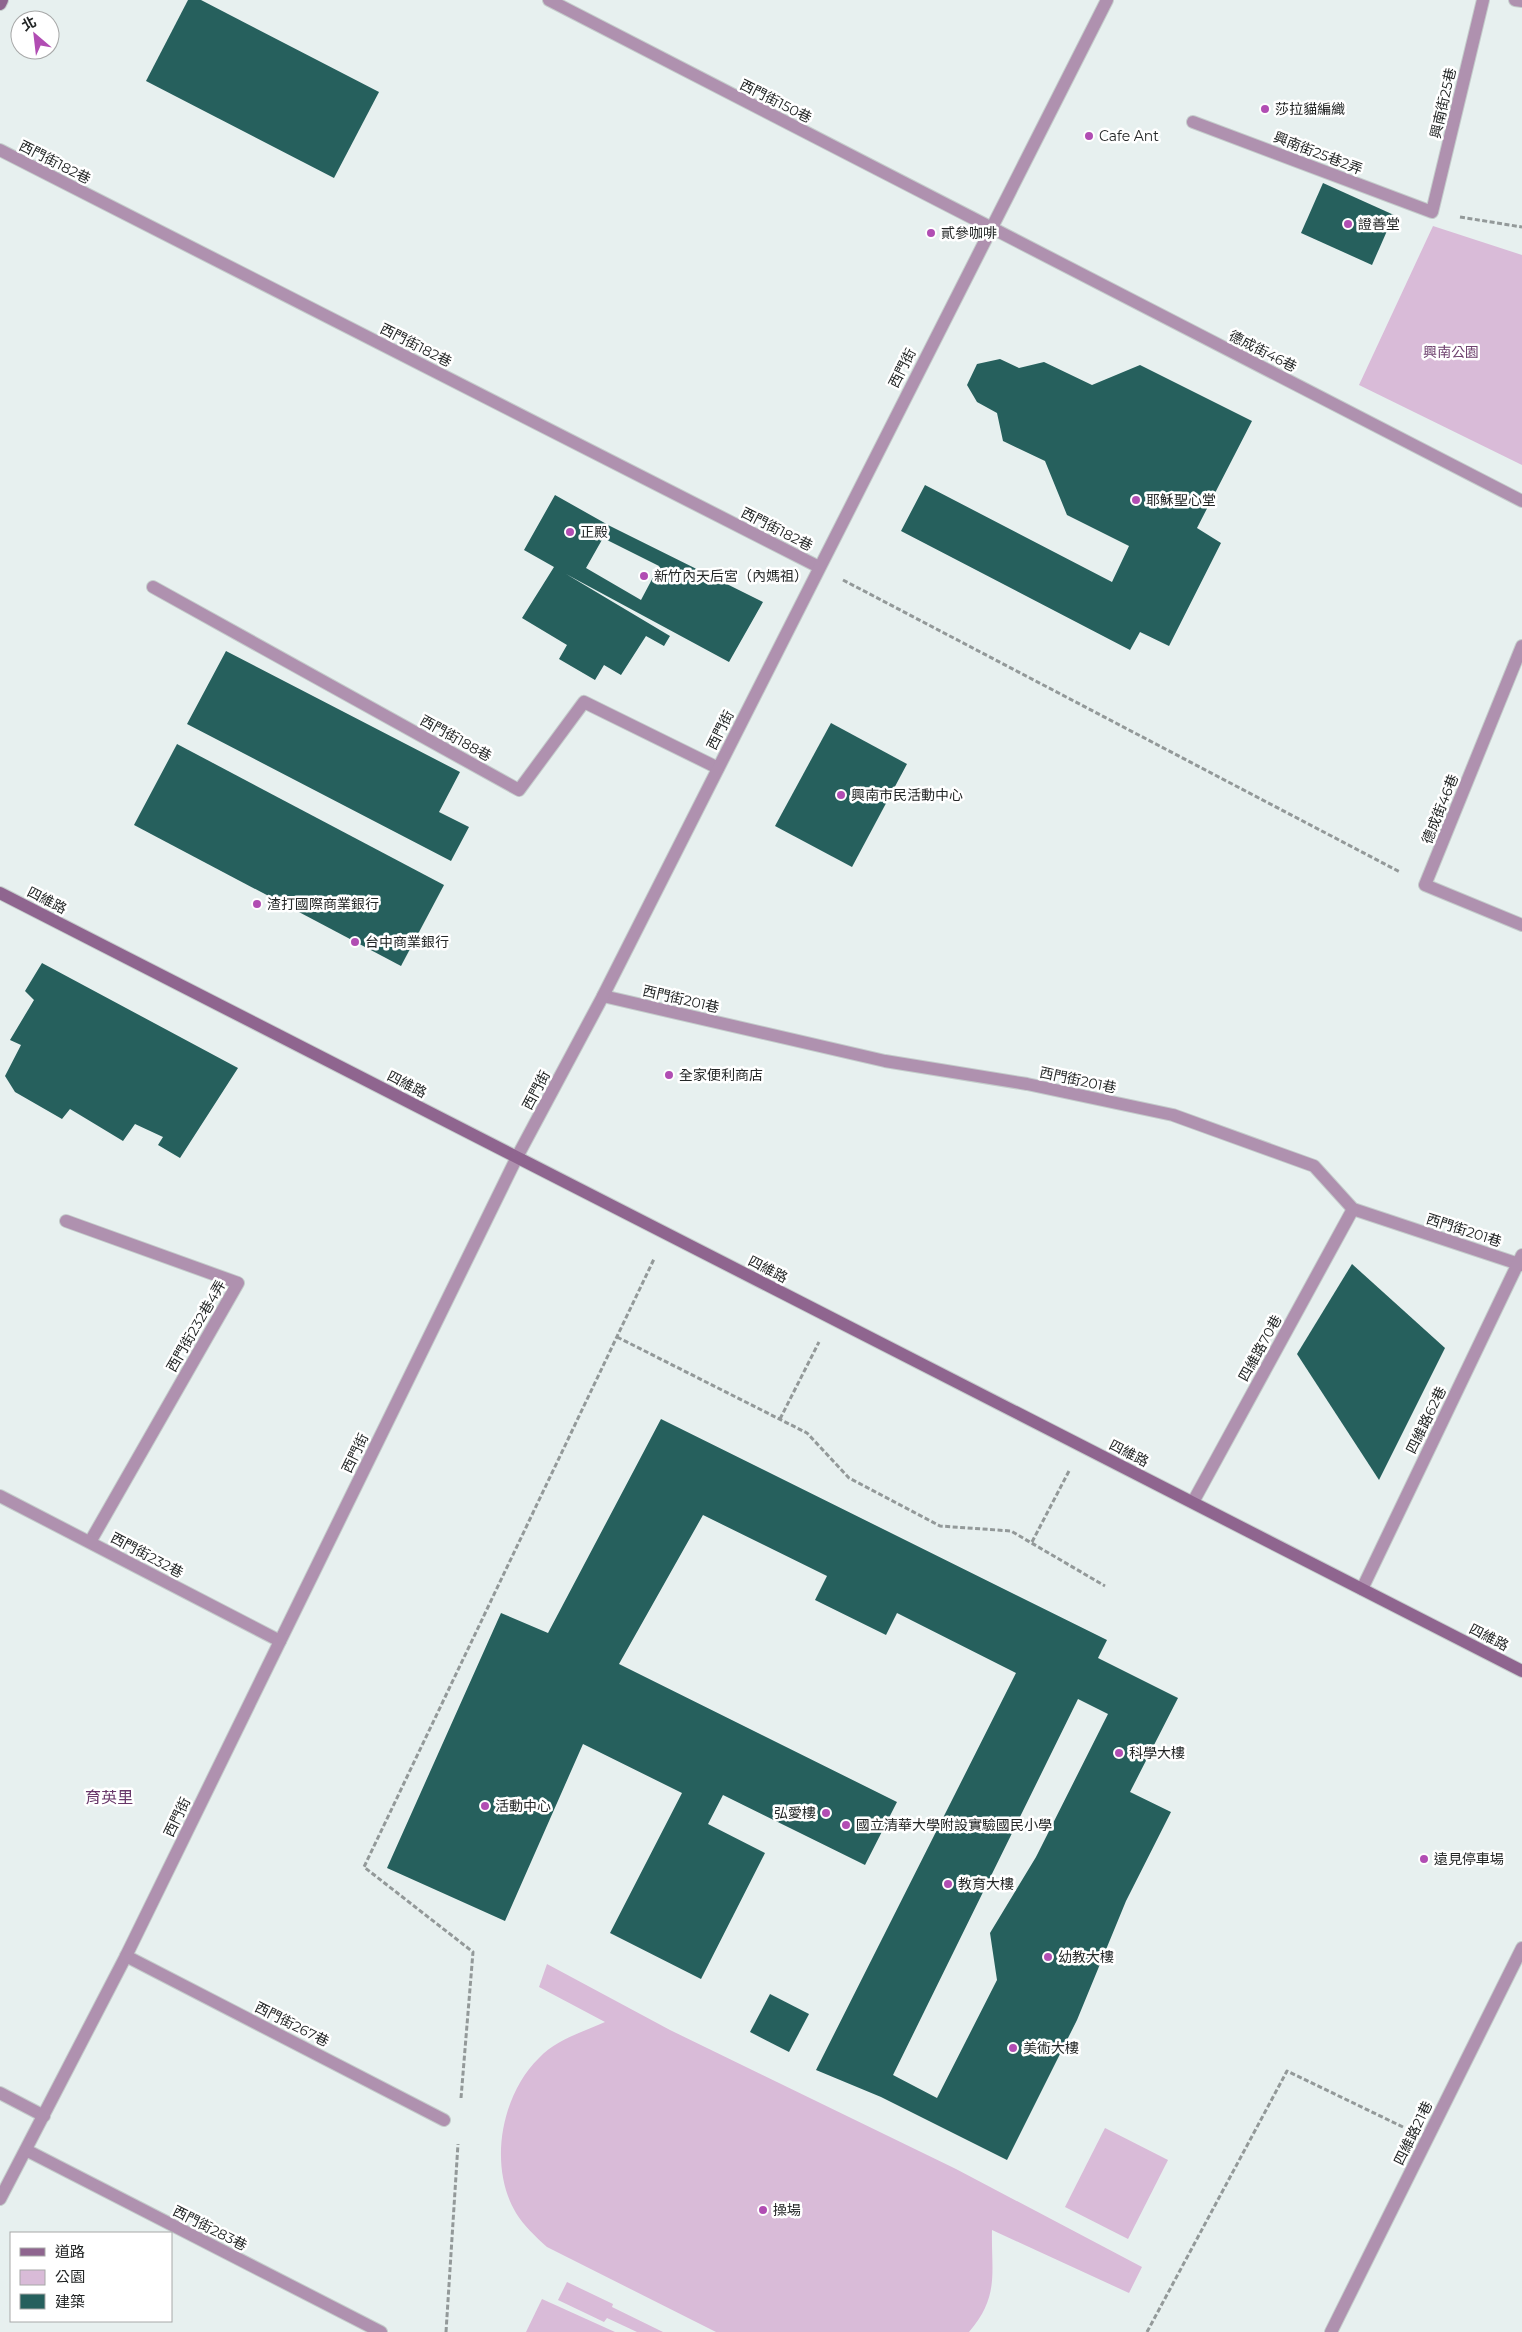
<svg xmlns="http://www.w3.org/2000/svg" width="1522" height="2332" viewBox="0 0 1522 2332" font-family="Montserrat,'Noto Sans TC',sans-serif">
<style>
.green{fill:#d9bbd8}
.building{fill:#26605d;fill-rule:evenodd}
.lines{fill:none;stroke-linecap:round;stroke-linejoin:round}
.lane-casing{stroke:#c4cccb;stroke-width:14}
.street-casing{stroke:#c4cccb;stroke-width:14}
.secondary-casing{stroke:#c4cccb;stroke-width:14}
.path{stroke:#939999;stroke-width:3;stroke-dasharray:5 2.5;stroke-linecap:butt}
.lane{stroke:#af91af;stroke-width:12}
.street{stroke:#af91af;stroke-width:12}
.secondary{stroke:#8f658f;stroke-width:12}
.poi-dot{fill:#b14db3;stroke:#fff;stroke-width:2}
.labels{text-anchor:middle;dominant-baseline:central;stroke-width:5;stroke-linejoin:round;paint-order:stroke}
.street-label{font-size:14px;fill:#232626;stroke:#fff}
.poi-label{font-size:14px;fill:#232626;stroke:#fff;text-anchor:start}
.park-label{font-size:14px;fill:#6f426f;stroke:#fff}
.quarter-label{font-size:16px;fill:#683769;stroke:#fff}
</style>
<rect width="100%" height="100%" fill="#e7f0ef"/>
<g class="green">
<path d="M1433,226L1522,255V465L1359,385Z"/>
<path d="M547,1964L670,2030L956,2169L1142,2267L1129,2293L992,2230C991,2272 1000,2296 969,2332H716L547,2247C535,2236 524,2226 516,2213C488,2166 501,2095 539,2058C557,2039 583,2032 605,2022L539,1987Z"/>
<path d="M1105,2128L1168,2160L1128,2239L1065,2207Z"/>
<path d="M567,2282L613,2304L612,2307L663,2332H637L607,2318L604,2322L558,2300Z"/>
<path d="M542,2299L615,2332H526Z"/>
</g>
<g class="building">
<path d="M188,0H201L379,92L334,178L146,81Z"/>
<path d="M1323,183L1394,215L1372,265L1301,233Z"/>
<path d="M1000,359L1019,368L1044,362L1092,385L1140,365L1252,421L1197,528L1221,543L1169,646L1140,632L1130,650L901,531L925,485L1112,582L1129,546L1067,515L1045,461L1003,441L997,413L977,402L967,385L977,364Z"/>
<path d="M555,495L610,526L763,602L729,662L566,574L670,636L664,646L646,636L621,675L604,665L595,680L559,659L567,645L522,618L554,567L524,550ZM603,538L659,566L641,600L586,568Z"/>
<path d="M226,651L460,772L439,812L469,827L451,861L187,724Z"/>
<path d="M831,723L907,764L852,867L775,826Z"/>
<path d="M177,744L444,885L401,966L134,825Z"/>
<path d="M42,963L238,1068L180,1158L158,1145L163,1137L135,1124L123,1141L70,1109L62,1119L15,1092L5,1076L21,1045L10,1040L34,1000L25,991Z"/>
<path d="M1352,1264L1445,1348L1379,1480L1297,1354Z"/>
<path d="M661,1419L1107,1640L1098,1658L1178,1698L1130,1792L1171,1812L1126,1901L1077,2020L1007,2160L881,2097L816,2070L1016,1673L897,1613L886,1635L815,1600L827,1576L703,1515L619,1664L897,1802L865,1865L723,1795L708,1824L765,1853L701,1979L610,1933L682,1793L583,1744L505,1921L387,1868L501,1613L548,1633ZM1078,1699L1108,1714L1036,1857L990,1933L997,1980L937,2098L893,2075Z"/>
<path d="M770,1994L809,2014L789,2052L750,2032Z"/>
</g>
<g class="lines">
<g class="lane-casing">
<g id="lane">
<path d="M549,0L1522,501"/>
<path d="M1193,122L1432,212L1483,0"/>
<path d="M0,150L819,567"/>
<path d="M153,587L519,790L584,702L718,768"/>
<path d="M1522,646L1425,885L1522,925"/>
<path d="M603,996L885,1061L1027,1084L1173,1115L1314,1166L1353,1209L1522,1265"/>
<path d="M66,1221L238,1283L90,1542"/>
<path d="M0,1496L280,1641"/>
<path d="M1193,1502L1353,1209"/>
<path d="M126,1956L444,2120"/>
<path d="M0,2093L44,2116"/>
<path d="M26,2150L381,2332"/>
<path d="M1331,2332L1522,1948"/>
</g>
</g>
<g class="street-casing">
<g id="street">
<path d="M1515,0L1522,1"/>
<path d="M1362,1589L1522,1255"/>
<path d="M0,2199L126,1956L517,1157L603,996L1107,0"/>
</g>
</g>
<g class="secondary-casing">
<g id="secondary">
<path d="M0,4L2,0"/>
<path d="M0,893L1522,1671"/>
</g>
</g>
<g class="path">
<path d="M1460,217L1522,227"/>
<path d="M843,580L1400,872"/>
<path d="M617,1337L807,1433L849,1478L940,1526L1011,1531L1105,1586"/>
<path d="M780,1419L819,1342"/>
<path d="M1032,1542L1069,1471"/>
<path d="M461,2098L473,1952L364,1867L654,1259"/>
<path d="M446,2332L458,2144"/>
<path d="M1147,2332L1287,2071L1403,2127"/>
</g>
<use href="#lane" class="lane"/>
<use href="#street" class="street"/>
<use href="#secondary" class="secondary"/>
</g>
<g class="poi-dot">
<circle cx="1265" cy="109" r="5"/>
<circle cx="1089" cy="136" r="5"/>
<circle cx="1348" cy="224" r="5"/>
<circle cx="931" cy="233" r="5"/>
<circle cx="1136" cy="500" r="5"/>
<circle cx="570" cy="532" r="5"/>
<circle cx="644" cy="576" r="5"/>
<circle cx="841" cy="795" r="5"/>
<circle cx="257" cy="904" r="5"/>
<circle cx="355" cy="942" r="5"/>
<circle cx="669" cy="1075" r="5"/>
<circle cx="1119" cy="1753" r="5"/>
<circle cx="485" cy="1806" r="5"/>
<circle cx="826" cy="1813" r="5"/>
<circle cx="846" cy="1825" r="5"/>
<circle cx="1424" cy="1859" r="5"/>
<circle cx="948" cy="1884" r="5"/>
<circle cx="1048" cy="1957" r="5"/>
<circle cx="1013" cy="2048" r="5"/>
<circle cx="763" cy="2210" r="5"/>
</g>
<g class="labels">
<g class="street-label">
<text transform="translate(776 101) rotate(27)">西門街150巷</text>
<text transform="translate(1443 103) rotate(-77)">興南街25巷</text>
<text transform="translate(1318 153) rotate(21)">興南街25巷2弄</text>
<text transform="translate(55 162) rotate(27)">西門街182巷</text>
<text transform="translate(416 345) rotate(27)">西門街182巷</text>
<text transform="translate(1263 351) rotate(27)">德成街46巷</text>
<text transform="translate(902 368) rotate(-63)">西門街</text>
<text transform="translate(777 529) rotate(27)">西門街182巷</text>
<text transform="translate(720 730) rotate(-63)">西門街</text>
<text transform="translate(456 738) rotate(29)">西門街188巷</text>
<text transform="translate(1440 809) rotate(-68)">德成街46巷</text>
<text transform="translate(47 900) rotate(27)">四維路</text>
<text transform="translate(681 999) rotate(13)">西門街201巷</text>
<text transform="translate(1078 1080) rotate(12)">西門街201巷</text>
<text transform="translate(407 1084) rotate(27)">四維路</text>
<text transform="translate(536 1090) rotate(-62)">西門街</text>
<text transform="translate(1464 1230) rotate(18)">西門街201巷</text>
<text transform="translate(768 1269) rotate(27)">四維路</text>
<text transform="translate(196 1326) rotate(-60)">西門街232巷4弄</text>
<text transform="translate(1260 1348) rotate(-61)">四維路70巷</text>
<text transform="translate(1426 1420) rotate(-64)">四維路62巷</text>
<text transform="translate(355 1453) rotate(-64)">西門街</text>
<text transform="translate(1129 1453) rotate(27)">四維路</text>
<text transform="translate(147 1555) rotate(28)">西門街232巷</text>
<text transform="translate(1489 1637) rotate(27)">四維路</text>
<text transform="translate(177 1817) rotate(-64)">西門街</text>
<text transform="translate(292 2024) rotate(27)">西門街267巷</text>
<text transform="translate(1413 2133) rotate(-64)">四維路21巷</text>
<text transform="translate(210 2228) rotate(27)">西門街283巷</text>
</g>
<g class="poi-label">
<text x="1275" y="109">莎拉貓編織</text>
<text x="1099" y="136">Cafe Ant</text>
<text x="1358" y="224">證善堂</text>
<text x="941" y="233">貳參咖啡</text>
<text x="1146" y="500">耶穌聖心堂</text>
<text x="580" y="532">正殿</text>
<text x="654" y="576">新竹內天后宮（內媽祖）</text>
<text x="851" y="795">興南市民活動中心</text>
<text x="267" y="904">渣打國際商業銀行</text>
<text x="365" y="942">台中商業銀行</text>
<text x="679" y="1075">全家便利商店</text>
<text x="1129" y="1753">科學大樓</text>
<text x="495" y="1806">活動中心</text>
<text x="816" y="1813" text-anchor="end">弘愛樓</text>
<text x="856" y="1825">國立清華大學附設實驗國民小學</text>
<text x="1434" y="1859">遠見停車場</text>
<text x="958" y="1884">教育大樓</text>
<text x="1058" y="1957">幼教大樓</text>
<text x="1023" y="2048">美術大樓</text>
<text x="773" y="2210">操場</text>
</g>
<g class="park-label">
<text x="1451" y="352">興南公園</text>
</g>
<g class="quarter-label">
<text x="109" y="1797">育英里</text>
</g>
</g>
<rect x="10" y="2232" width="162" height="90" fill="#ffffff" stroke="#a7a8a8"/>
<rect x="20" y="2248" width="25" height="8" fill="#8f658f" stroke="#a7a8a8"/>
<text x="55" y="2257" font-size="15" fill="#232626">道路</text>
<rect x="20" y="2270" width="25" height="15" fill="#d9bbd8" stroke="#a7a8a8"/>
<text x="55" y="2282" font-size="15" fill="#232626">公園</text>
<rect x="20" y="2294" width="25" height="15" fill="#26605d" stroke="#a7a8a8"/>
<text x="55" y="2307" font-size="15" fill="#232626">建築</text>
<g transform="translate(35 35) rotate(332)"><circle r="24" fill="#ffffff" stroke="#a7a8a8"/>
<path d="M0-4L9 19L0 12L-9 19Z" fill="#b14db3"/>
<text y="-8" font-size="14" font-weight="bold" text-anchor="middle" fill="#232626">北</text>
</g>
</svg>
